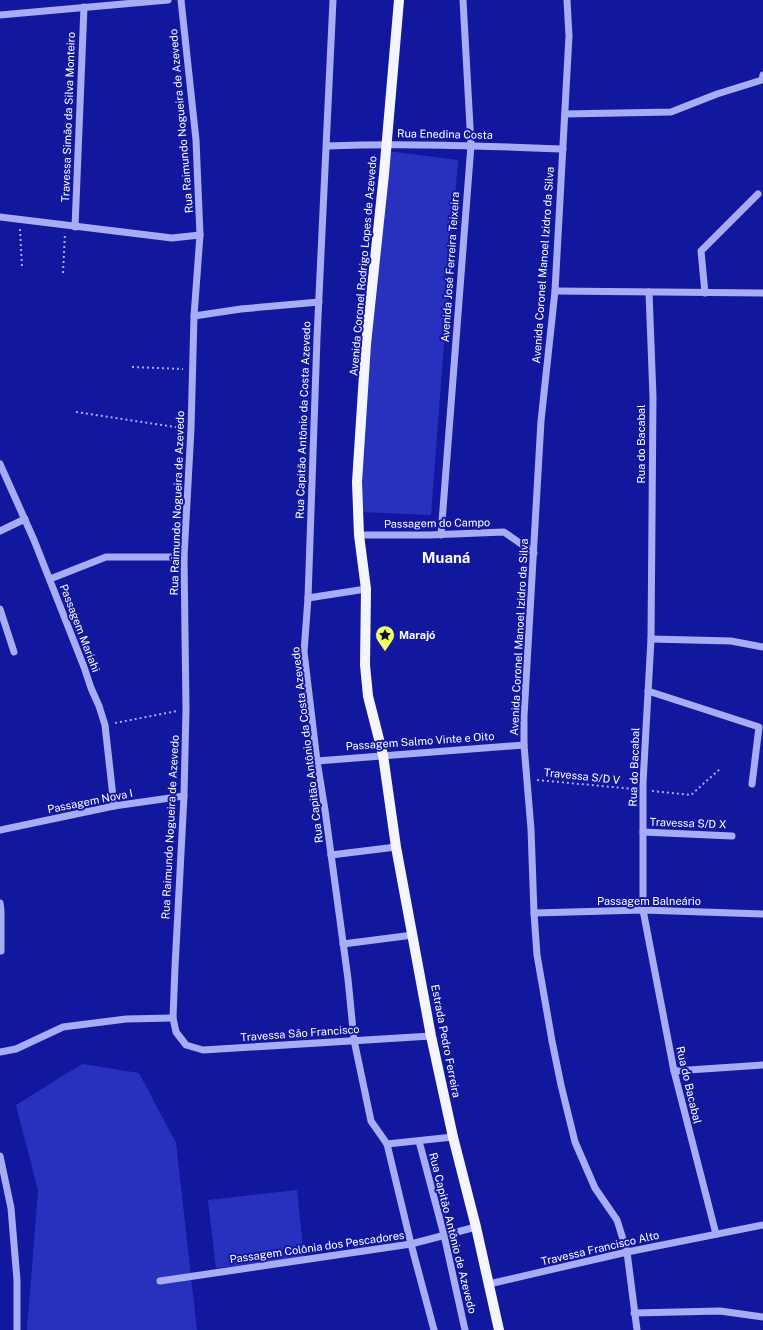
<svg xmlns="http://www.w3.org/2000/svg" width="763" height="1330" viewBox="0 0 763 1330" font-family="'Public Sans',sans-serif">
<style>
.green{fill:#2831be}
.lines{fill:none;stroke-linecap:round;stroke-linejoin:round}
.path{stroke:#a7acf5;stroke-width:2;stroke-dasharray:2 3;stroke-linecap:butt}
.minor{stroke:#a7acf5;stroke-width:7}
.major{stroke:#f5f5ff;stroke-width:10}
.labels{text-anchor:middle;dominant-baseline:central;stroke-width:4;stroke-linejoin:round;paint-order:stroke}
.street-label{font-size:11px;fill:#fff;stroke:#11189e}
.poi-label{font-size:11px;font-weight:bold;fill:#fff;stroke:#11189e;text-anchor:start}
.district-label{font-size:15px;font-weight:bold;fill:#fff;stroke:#11189e}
</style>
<rect width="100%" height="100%" fill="#11189e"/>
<g class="green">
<path d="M387,151L458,160L431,515L360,512L365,354Z"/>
<path d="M82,1064L139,1073L176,1143L197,1330H27L38,1191L16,1105Z"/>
<path d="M297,1190L304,1258L216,1268L208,1200Z"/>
</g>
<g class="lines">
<g class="path">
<path d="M20,229L22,267"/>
<path d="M63,273L65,233"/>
<path d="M132,367L183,369"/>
<path d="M76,412L182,428"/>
<path d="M115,723L177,711"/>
<path d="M537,780L634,789"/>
<path d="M652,791L691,795L721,768"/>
</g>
<g class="minor">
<path d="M181,0L196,140L200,235L194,316L191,429L184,557L186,709L184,796L175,967L173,1018L176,1032L186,1045L203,1050L431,1036"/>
<path d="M333,0L317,338L308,598L304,652L317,761L325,810L348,979L354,1040L371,1121L387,1144L411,1244L434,1330"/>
<path d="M567,0L569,36L555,291L541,421L524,716V745L531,829L534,913L537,955L552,1041L561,1085L575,1142L595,1188L617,1220L627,1252L637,1330"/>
<path d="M0,15L168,0"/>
<path d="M565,114L671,112L717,94L762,80L763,75"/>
<path d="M327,146C406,143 484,146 563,149"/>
<path d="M0,217L172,238L200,235"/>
<path d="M75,227L84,7"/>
<path d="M555,291L763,293"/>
<path d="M649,292L653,397L651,639L643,783V910L674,1071L716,1234"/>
<path d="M705,293L701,251L758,194"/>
<path d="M194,316L241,309L319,302"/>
<path d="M0,464L34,540L84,667L91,688L99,706L105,725L114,806"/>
<path d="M0,531L25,519"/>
<path d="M359,535H429L504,532L534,553"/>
<path d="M441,535L471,145L463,0"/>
<path d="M50,579L106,557H184"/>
<path d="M308,598L366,589"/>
<path d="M0,609L14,652"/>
<path d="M651,639L731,641L763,647"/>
<path d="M648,691L759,727L752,784"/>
<path d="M317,761L524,745"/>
<path d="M0,830L114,806L184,796"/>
<path d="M643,832L732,836"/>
<path d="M331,855L396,847"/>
<path d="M0,903L1,910V951"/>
<path d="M534,913L643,910L763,914"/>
<path d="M343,944L413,935"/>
<path d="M0,1052L16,1049L63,1027L126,1019L173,1018"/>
<path d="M674,1071L763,1065"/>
<path d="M419,1141L444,1235L465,1330"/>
<path d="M387,1144L453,1137"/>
<path d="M0,1156L11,1208L17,1280V1330"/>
<path d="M160,1281L411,1244L476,1227"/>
<path d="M489,1284L627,1252L763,1225"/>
<path d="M634,1313L720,1311L763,1317"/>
</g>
<path class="major" d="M399,0L384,174L366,344L357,482L359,535L366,589L365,665L368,696L383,755L396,847L431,1036L453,1137L476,1227L499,1330"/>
</g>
<defs>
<g id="sight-pin" transform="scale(1)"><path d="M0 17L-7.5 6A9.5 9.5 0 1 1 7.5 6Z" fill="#f1ff6b" stroke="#11189e"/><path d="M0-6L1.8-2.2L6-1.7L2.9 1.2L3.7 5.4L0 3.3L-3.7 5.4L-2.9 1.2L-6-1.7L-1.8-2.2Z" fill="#111"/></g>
</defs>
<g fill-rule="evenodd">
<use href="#sight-pin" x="385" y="635"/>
</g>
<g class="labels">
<g class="street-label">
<text transform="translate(68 117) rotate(-88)">Travessa Simão da Silva Monteiro</text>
<text transform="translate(181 121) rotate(-95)">Rua Raimundo Nogueira de Azevedo</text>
<text transform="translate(445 134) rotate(1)">Rua Enedina Costa</text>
<text transform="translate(543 265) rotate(-86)">Avenida Coronel Manoel Izidro da Silva</text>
<text transform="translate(363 266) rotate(-85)">Avenida Coronel Rodrigo Lopes de Azevedo</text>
<text transform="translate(450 267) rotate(-86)">Avenida José Ferreira Teixeira</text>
<text transform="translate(303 420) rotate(-88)">Rua Capitão Antônio da Costa Azevedo</text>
<text transform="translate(641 444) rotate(-90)">Rua do Bacabal</text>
<text transform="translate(177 503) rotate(-88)">Rua Raimundo Nogueira de Azevedo</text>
<text transform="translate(437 523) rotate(-1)">Passagem do Campo</text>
<text transform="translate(80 628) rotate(69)">Passagem Mariahi</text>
<text transform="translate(519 637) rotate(-87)">Avenida Coronel Manoel Izidro da Silva</text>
<text transform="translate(420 741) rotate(-4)">Passagem Salmo Vinte e Oito</text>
<text transform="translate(307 745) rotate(-97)">Rua Capitão Antônio da Costa Azevedo</text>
<text transform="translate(634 767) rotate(-88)">Rua do Bacabal</text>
<text transform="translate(582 776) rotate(6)">Travessa S/D V</text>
<text transform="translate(90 801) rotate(-11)">Passagem Nova I</text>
<text transform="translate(688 823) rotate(2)">Travessa S/D X</text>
<text transform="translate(170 827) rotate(-87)">Rua Raimundo Nogueira de Azevedo</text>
<text x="649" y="901">Passagem Balneário</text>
<text transform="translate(300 1033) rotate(-4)">Travessa São Francisco</text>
<text transform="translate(446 1041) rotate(79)">Estrada Pedro Ferreira</text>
<text transform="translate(689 1085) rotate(77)">Rua do Bacabal</text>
<text transform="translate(453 1233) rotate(76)">Rua Capitão Antônio de Azevedo</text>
<text transform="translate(317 1247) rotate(-8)">Passagem Colônia dos Pescadores</text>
<text transform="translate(600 1248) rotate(-13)">Travessa Francisco Alto</text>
</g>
<g class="poi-label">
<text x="399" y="635">Marajó</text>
</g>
<g class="district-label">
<text x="446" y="557">Muaná</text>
</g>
</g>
</svg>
